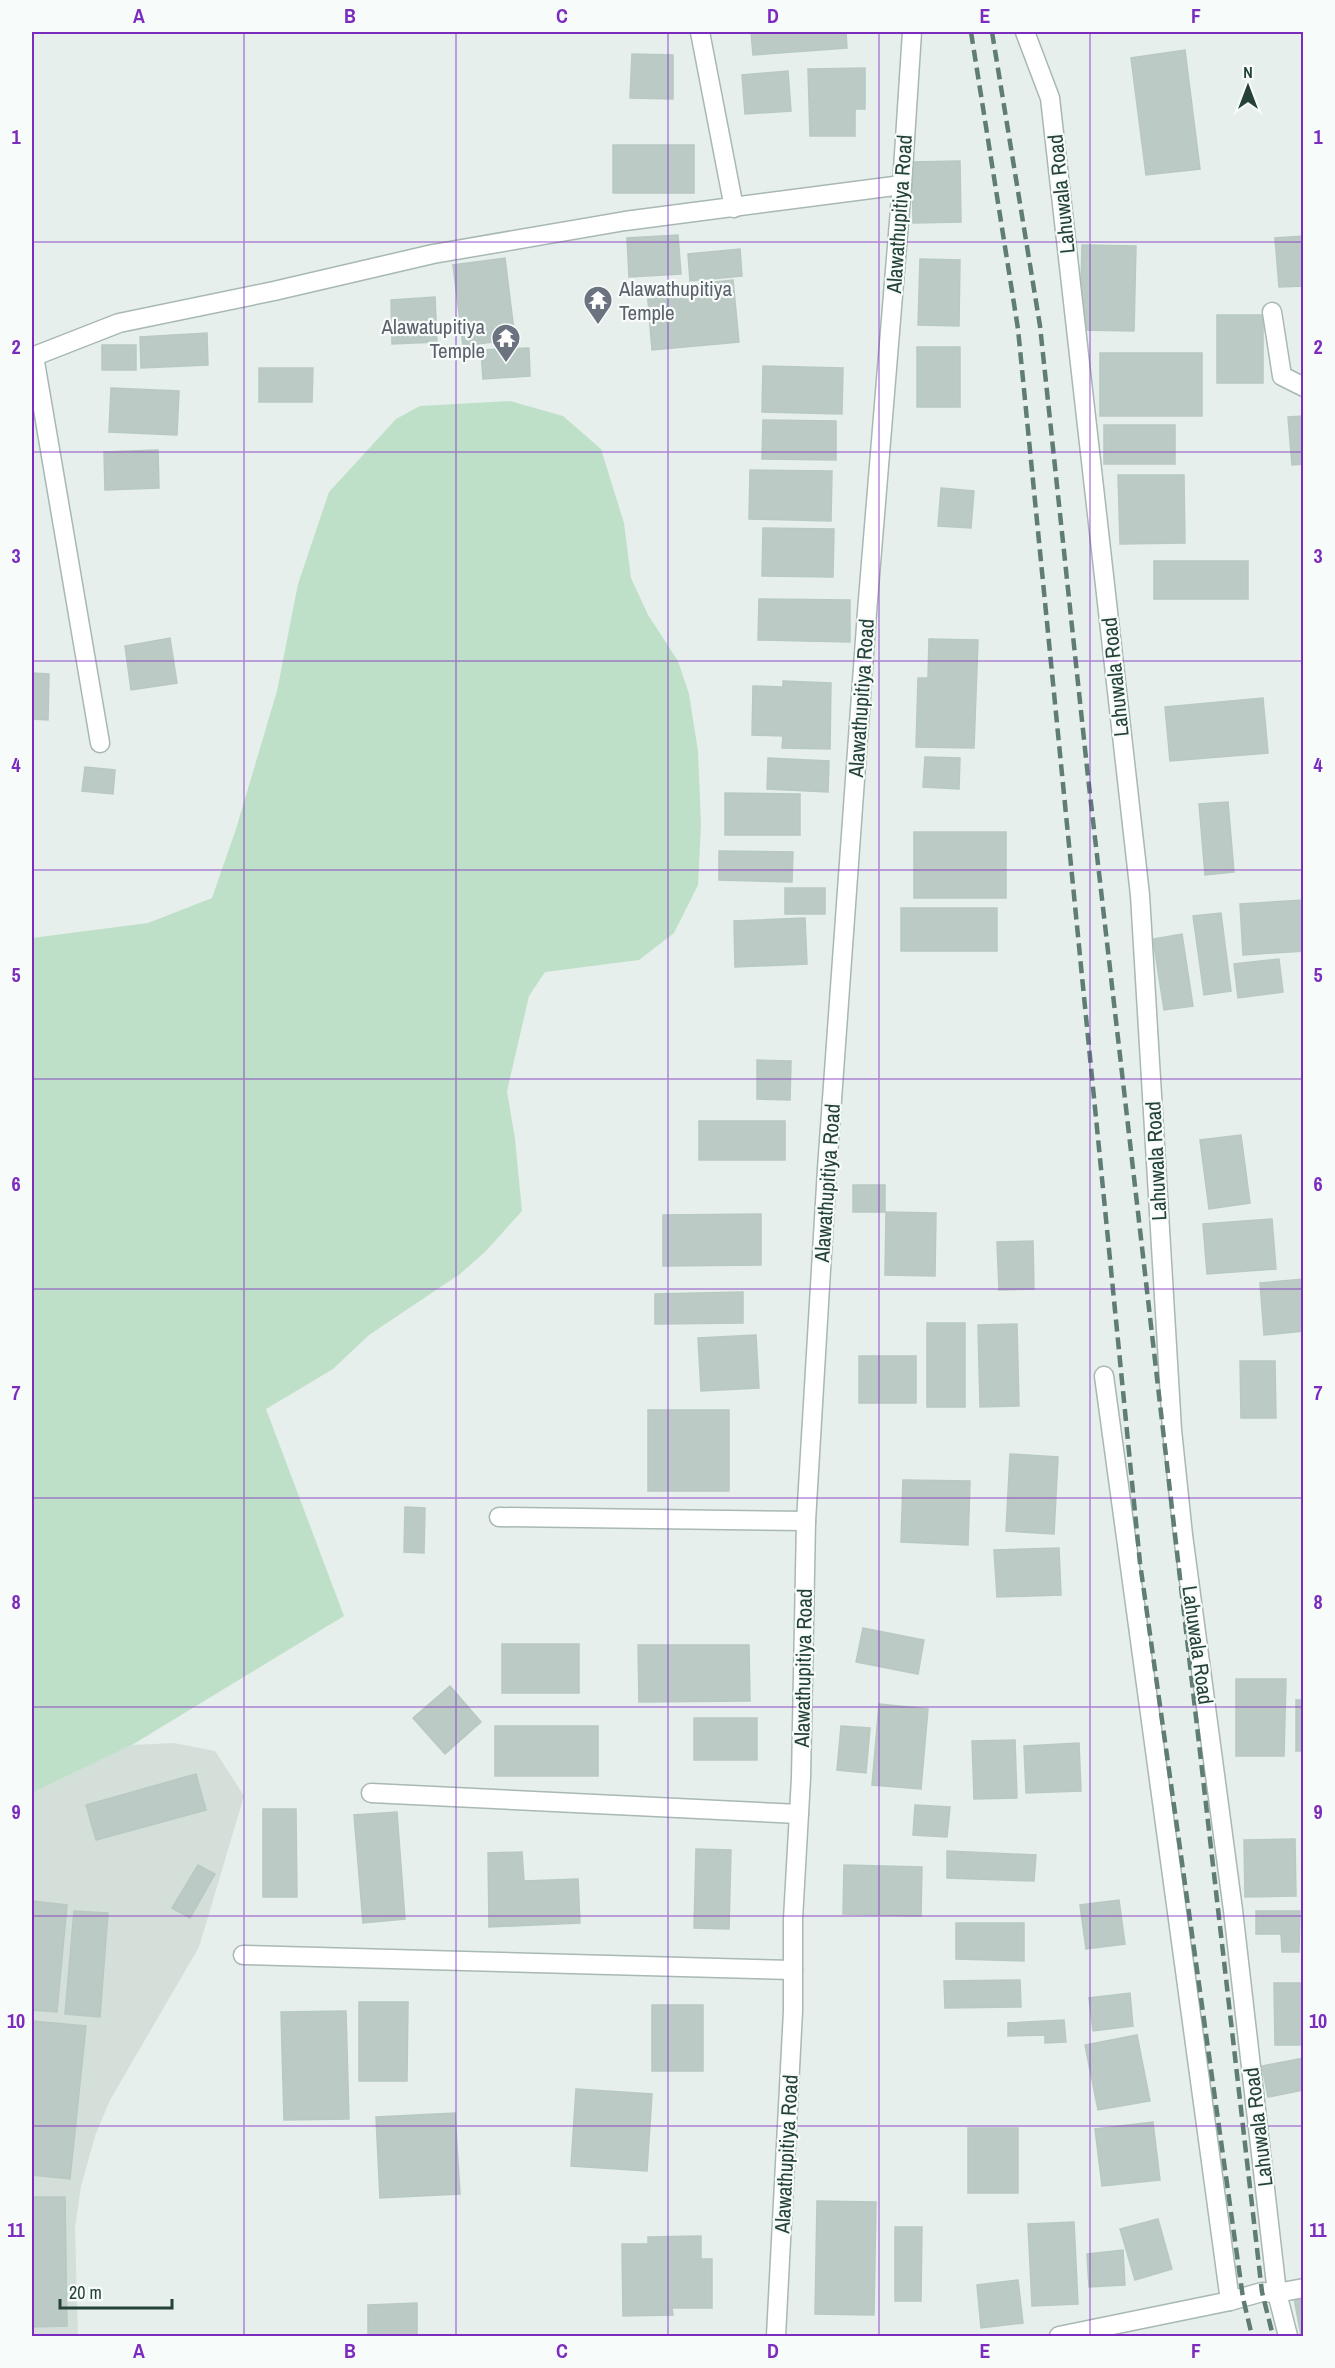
<svg xmlns="http://www.w3.org/2000/svg" width="1335" height="2368" viewBox="0 0 1335 2368" font-family="'Archivo Narrow',sans-serif">
<style>
.built{fill:#d4dfda}
.green{fill:#bfe0c8}
.building{fill:#bbcac4;stroke:#b8c9c2;stroke-width:1.5}
.lines{fill:none;stroke-linecap:round;stroke-linejoin:round}
.minor-casing{stroke:#a8b8b2;stroke-width:21}
.tertiary-casing{stroke:#a8b8b2;stroke-width:21}
.minor{stroke:#fff;stroke-width:18}
.tertiary{stroke:#fff;stroke-width:18}
.rail{stroke:#5f7d75;stroke-width:4.5;stroke-dasharray:12 6;stroke-linecap:butt}
.grid{fill:none;stroke:#7b2cbf;stroke-width:1.5;stroke-opacity:0.55}
.labels{text-anchor:middle;dominant-baseline:central;stroke-width:4.5;stroke-linejoin:round;paint-order:stroke}
.street-label{font-size:21px;fill:#24423a;stroke:#f7fbf9}
.worship-label{font-size:21px;fill:#5b616d;stroke:#f7fbf9;text-anchor:start}
.neatline{fill:none;stroke:#7b2cbf;stroke-width:2}
.grid-label{font-size:20px;text-anchor:middle;font-weight:bold;fill:#7b2cbf}
</style>
<rect width="100%" height="100%" fill="#e6efeb"/>
<path class="built" d="M174,1743L215,1751L244,1796L199,1947L110,2100L95,2136L81,2186L75,2228L78,2336H32V1793L132,1745Z"/>
<path class="green" d="M510,401L563,416L601,449L624,523L631,578L648,615L678,661L689,694L698,751L701,825L698,885L674,933L639,960L545,972L529,996L507,1091L515,1139L522,1211L486,1251L460,1274L369,1335L333,1369L266,1409L344,1616L132,1745L32,1793V938L148,923L212,898L236,829L277,691L298,584L329,492L396,419L420,406Z"/>
<g class="building">
<path d="M751,32H846L847,48L753,55Z"/>
<path d="M1185,50L1200,169L1146,175L1131,58Z"/>
<path d="M632,54L673,55V99L630,98Z"/>
<path d="M865,68V109H855V136H810L808,69Z"/>
<path d="M788,71L791,111L745,114L742,75Z"/>
<rect x="613" y="145" width="81" height="48"/>
<path d="M960,161L961,222L913,223L912,162Z"/>
<path d="M678,235L681,274L629,277L627,238Z"/>
<path d="M1304,236V286L1279,287L1275,238Z"/>
<path d="M1082,245L1136,246L1134,331L1080,330Z"/>
<path d="M740,249L742,276L690,281L688,254Z"/>
<path d="M505,258L515,339L463,346L453,265Z"/>
<path d="M920,259L960,260L959,326L918,325Z"/>
<path d="M733,280L739,342L652,350L647,289Z"/>
<path d="M435,297L437,342L392,344L391,300Z"/>
<rect x="1217" y="315" width="46" height="68"/>
<path d="M207,333L208,365L141,368L140,337Z"/>
<rect x="102" y="345" width="34" height="25"/>
<rect x="917" y="347" width="43" height="60"/>
<path d="M529,348L530,376L483,379L481,350Z"/>
<rect x="1100" y="353" width="102" height="63"/>
<path d="M763,366L843,368L842,414L762,412Z"/>
<path d="M259,368H313L312,402H259Z"/>
<path d="M111,388L179,391L177,435L109,432Z"/>
<path d="M1304,416V464L1292,465L1288,417Z"/>
<path d="M763,420L836,421V460L762,459Z"/>
<rect x="1104" y="425" width="71" height="39"/>
<path d="M158,450L159,488L105,490L104,452Z"/>
<path d="M750,470L832,471L831,521L749,519Z"/>
<path d="M1118,475H1184L1185,543L1120,544Z"/>
<path d="M941,488L974,491L971,528L938,526Z"/>
<path d="M763,528L834,529L833,577L762,576Z"/>
<rect x="1154" y="561" width="94" height="38"/>
<path d="M759,599L850,600V642L758,640Z"/>
<path d="M170,638L177,683L131,690L125,646Z"/>
<path d="M929,639L978,640L974,748L916,747L918,678H928Z"/>
<path d="M32,673L49,674L48,720L32,719Z"/>
<path d="M783,681L831,683L830,749L782,748L783,736L752,735L753,686L783,687Z"/>
<path d="M1263,698L1268,753L1170,761L1165,707Z"/>
<path d="M925,757L960,758L959,789L923,787Z"/>
<path d="M768,758L829,761L828,792L767,789Z"/>
<path d="M85,767L115,770L113,794L82,791Z"/>
<path d="M725,793L800,794V835H725Z"/>
<path d="M1228,802L1234,872L1205,875L1199,804Z"/>
<rect x="914" y="832" width="92" height="66"/>
<path d="M719,851L793,852L792,882L719,880Z"/>
<rect x="785" y="888" width="40" height="26"/>
<path d="M1303,900L1304,951L1243,955L1240,904Z"/>
<rect x="901" y="908" width="96" height="43"/>
<path d="M1221,913L1231,991L1204,995L1193,916Z"/>
<path d="M805,918L807,964L735,967L734,921Z"/>
<path d="M1182,934L1193,1006L1164,1010L1153,939Z"/>
<path d="M1279,959L1283,992L1238,998L1234,964Z"/>
<path d="M757,1060L791,1061L790,1100L757,1099Z"/>
<rect x="699" y="1121" width="86" height="39"/>
<path d="M1241,1135L1250,1203L1209,1209L1200,1140Z"/>
<rect x="853" y="1185" width="32" height="27"/>
<path d="M886,1212L936,1213L935,1276L885,1275Z"/>
<path d="M761,1214V1265L663,1266V1215Z"/>
<path d="M1272,1219L1276,1269L1207,1274L1203,1224Z"/>
<path d="M1033,1241L1034,1289L999,1290L997,1242Z"/>
<path d="M1304,1279V1331L1264,1335L1260,1283Z"/>
<path d="M743,1292V1323L655,1324V1294Z"/>
<rect x="927" y="1323" width="38" height="84"/>
<path d="M1017,1324L1019,1406L980,1407L978,1325Z"/>
<path d="M756,1335L759,1388L701,1391L698,1338Z"/>
<rect x="859" y="1356" width="57" height="47"/>
<path d="M1240,1361H1275L1276,1418H1241Z"/>
<rect x="648" y="1410" width="81" height="81"/>
<path d="M1010,1454L1058,1457L1054,1534L1006,1531Z"/>
<path d="M903,1480L970,1481L968,1545L901,1542Z"/>
<path d="M405,1507L425,1508L424,1553L404,1552Z"/>
<path d="M1059,1548L1061,1595L997,1597L994,1550Z"/>
<path d="M863,1628L924,1640L918,1674L856,1662Z"/>
<rect x="502" y="1644" width="77" height="49"/>
<path d="M638,1645H749L750,1701L639,1702Z"/>
<path d="M1236,1679H1286L1284,1756H1236Z"/>
<path d="M450,1686L481,1722L445,1754L413,1718Z"/>
<rect x="1296" y="1700" width="8" height="51"/>
<path d="M879,1704L928,1709L921,1789L872,1785Z"/>
<rect x="694" y="1718" width="63" height="42"/>
<rect x="495" y="1726" width="103" height="50"/>
<path d="M841,1726L870,1728L866,1773L837,1770Z"/>
<path d="M1015,1740L1017,1798L974,1799L972,1741Z"/>
<path d="M1079,1743L1081,1791L1026,1793L1024,1746Z"/>
<path d="M196,1774L206,1810L96,1840L86,1805Z"/>
<path d="M915,1805L950,1807L947,1837L913,1835Z"/>
<path d="M263,1809H296L297,1897H263Z"/>
<path d="M397,1812L405,1919L363,1923L354,1815Z"/>
<path d="M1295,1839L1296,1896L1245,1897L1244,1840Z"/>
<path d="M696,1849L731,1850L729,1929L694,1928Z"/>
<path d="M947,1851L1036,1855L1034,1881L947,1878Z"/>
<path d="M522,1852L524,1881L578,1879L580,1923L489,1927L488,1853Z"/>
<path d="M198,1865L215,1874L190,1918L172,1908Z"/>
<path d="M844,1865L922,1867L921,1916L843,1914Z"/>
<path d="M1119,1900L1125,1944L1086,1949L1080,1905Z"/>
<path d="M32,1901L67,1905L57,2012L32,2010Z"/>
<path d="M74,1911L108,1913L100,2017L65,2014Z"/>
<path d="M1256,1911H1300L1299,1952H1282L1281,1934H1256Z"/>
<path d="M956,1923H1024V1961L956,1959Z"/>
<path d="M1020,1980L1021,2007L945,2008L944,1981Z"/>
<path d="M1274,1983H1304V2045H1275Z"/>
<path d="M1130,1993L1133,2026L1093,2031L1089,1998Z"/>
<path d="M359,2002H408L407,2081H359Z"/>
<rect x="652" y="2005" width="51" height="66"/>
<path d="M346,2011L349,2119L284,2120L281,2012Z"/>
<path d="M1064,2020L1066,2042L1045,2043V2035L1008,2036V2023Z"/>
<path d="M32,2021L86,2026L70,2179L32,2175Z"/>
<path d="M1137,2035L1150,2101L1098,2110L1085,2045Z"/>
<path d="M1304,2058V2090L1268,2097L1262,2066Z"/>
<path d="M576,2089L652,2094L647,2171L571,2166Z"/>
<path d="M455,2113L460,2194L380,2198L376,2117Z"/>
<path d="M1153,2122L1160,2180L1102,2186L1095,2129Z"/>
<rect x="968" y="2128" width="50" height="65"/>
<path d="M32,2197H65L67,2326L32,2327Z"/>
<path d="M817,2201L876,2202L874,2315L815,2314Z"/>
<path d="M1158,2219L1172,2269L1135,2280L1120,2229Z"/>
<path d="M1074,2222L1078,2304L1032,2306L1028,2224Z"/>
<path d="M895,2227H922L921,2301H895Z"/>
<path d="M701,2236V2259H712V2308H672L673,2315L623,2316L622,2244H648V2237Z"/>
<path d="M1123,2250L1125,2285L1089,2287L1087,2254Z"/>
<path d="M1018,2280L1023,2323L981,2328L977,2285Z"/>
<path d="M1304,2297V2336H1301L1294,2298Z"/>
<path d="M417,2303V2336H368V2305Z"/>
</g>
<g class="lines">
<g class="minor-casing">
<g id="minor">
<path d="M700,32L734,208"/>
<path d="M1025,32L1050,98L1140,895L1172,1430L1183,1535L1233,1910L1277,2293L1288,2336"/>
<path d="M1272,312L1282,376L1304,387"/>
<path d="M34,356L100,743"/>
<path d="M32,357L119,323L274,291L433,254L625,221L902,185"/>
<path d="M1104,1376L1230,2301"/>
<path d="M499,1517L806,1521"/>
<path d="M371,1793L799,1814"/>
<path d="M243,1955L793,1970"/>
<path d="M776,2336L793,2011V1919L801,1778L806,1521L827,1169L867,612L902,185L912,32"/>
</g>
</g>
<g class="tertiary-casing">
<path id="tertiary" d="M1059,2336L1230,2301L1262,2292L1277,2293L1304,2288"/>
</g>
<use href="#minor" class="minor"/>
<use href="#tertiary" class="tertiary"/>
<g class="rail">
<path d="M971,32L1018,329L1140,1563L1243,2298L1252,2336"/>
<path d="M992,32L1040,326L1088,777L1262,2292L1273,2336"/>
</g>
</g>
<path class="grid" d="M244,32V2336M456,32V2336M668,32V2336M879,32V2336M1090,32V2336M32,242H1304M32,452H1304M32,661H1304M32,870H1304M32,1079H1304M32,1289H1304M32,1498H1304M32,1707H1304M32,1916H1304M32,2126H1304"/>
<defs>
<g id="temple-pin" transform="scale(1.5)"><path d="M0 17L-7.5 6A9.5 9.5 0 1 1 7.5 6Z" fill="#6b7280" stroke="#f7fbf9"/><path d="M0-6L5-2H3V0L6.5 2.5H4V6H1.5V3h-3V6H-4V2.5H-6.5L-3 0V-2H-5Z" fill="#fff"/></g>
</defs>
<g fill-rule="evenodd">
<use href="#temple-pin" x="598" y="300"/>
<use href="#temple-pin" x="506" y="338"/>
</g>
<g class="labels">
<g class="street-label">
<text transform="translate(1061 194) rotate(-96)">Lahuwala Road</text>
<text transform="translate(899 214) rotate(-86)">Alawathupitiya Road</text>
<text transform="translate(1115 677) rotate(-96)">Lahuwala Road</text>
<text transform="translate(861 698) rotate(-86)">Alawathupitiya Road</text>
<text transform="translate(1156 1161) rotate(-93)">Lahuwala Road</text>
<text transform="translate(827 1183) rotate(-86)">Alawathupitiya Road</text>
<text transform="translate(1198 1645) rotate(82)">Lahuwala Road</text>
<text transform="translate(803 1668) rotate(-89)">Alawathupitiya Road</text>
<text transform="translate(1258 2127) rotate(-97)">Lahuwala Road</text>
<text transform="translate(786 2154) rotate(-87)">Alawathupitiya Road</text>
</g>
<g class="worship-label">
<text x="619" y="288">Alawathupitiya<tspan x="619" dy="24">Temple</tspan></text>
<text x="485" y="326" text-anchor="end">Alawatupitiya<tspan x="485" dy="24">Temple</tspan></text>
</g>
</g>
<rect width="1335" height="2368" fill="none" stroke="#f7fbf9" stroke-width="66"/>
<g transform="translate(1248 87)" stroke="#f7fbf9" stroke-width="4.5" paint-order="stroke">
<path d="M0-4.5L10 22L0 15L-10 22Z" fill="#24423a"/>
<text y="-9" font-size="16" font-weight="bold" text-anchor="middle" fill="#24423a">N</text>
</g>
<path d="M60 2299v9h112v-9" fill="none" stroke="#24423a" stroke-width="3"/>
<text x="69" y="2299" font-size="18" fill="#24423a" stroke="#f7fbf9" stroke-width="4.5" paint-order="stroke">20 m</text>
<rect x="33" y="33" width="1269" height="2302" class="neatline"/>
<g class="grid-label">
<text x="139" y="23">A</text>
<text x="350" y="23">B</text>
<text x="562" y="23">C</text>
<text x="773" y="23">D</text>
<text x="985" y="23">E</text>
<text x="1196" y="23">F</text>
<text x="16" y="144">1</text>
<text x="1318" y="144">1</text>
<text x="16" y="354">2</text>
<text x="1318" y="354">2</text>
<text x="16" y="563">3</text>
<text x="1318" y="563">3</text>
<text x="16" y="772">4</text>
<text x="1318" y="772">4</text>
<text x="16" y="982">5</text>
<text x="1318" y="982">5</text>
<text x="16" y="1191">6</text>
<text x="1318" y="1191">6</text>
<text x="16" y="1400">7</text>
<text x="1318" y="1400">7</text>
<text x="16" y="1609">8</text>
<text x="1318" y="1609">8</text>
<text x="16" y="1819">9</text>
<text x="1318" y="1819">9</text>
<text x="16" y="2028">10</text>
<text x="1318" y="2028">10</text>
<text x="16" y="2237">11</text>
<text x="1318" y="2237">11</text>
<text x="139" y="2358">A</text>
<text x="350" y="2358">B</text>
<text x="562" y="2358">C</text>
<text x="773" y="2358">D</text>
<text x="985" y="2358">E</text>
<text x="1196" y="2358">F</text>
</g>
</svg>
